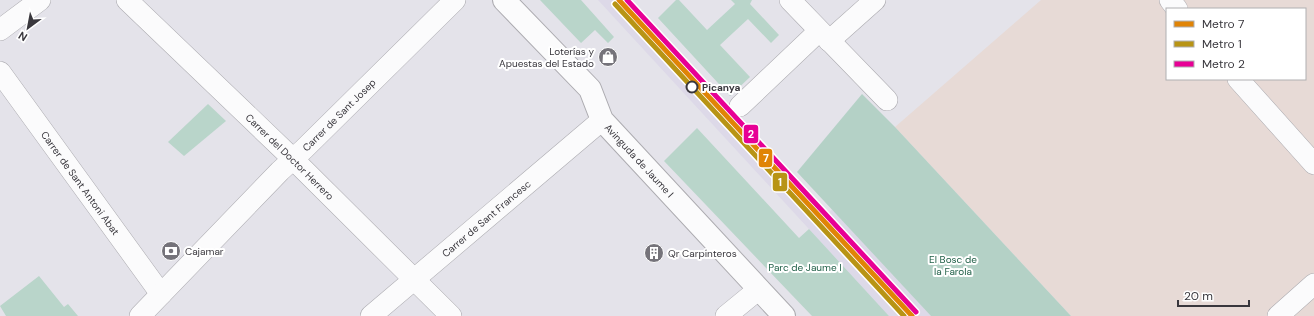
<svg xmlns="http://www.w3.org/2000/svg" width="1314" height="316" viewBox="0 0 1314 316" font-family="'DM Sans',sans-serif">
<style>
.built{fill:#ddd9e8}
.industrial{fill:#e7dad6;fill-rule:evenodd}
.green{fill:#b9d5ca}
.forest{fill:#b4d1c6}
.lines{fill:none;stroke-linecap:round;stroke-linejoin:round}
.street-casing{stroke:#acabb0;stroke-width:22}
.secondary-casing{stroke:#acabb0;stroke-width:24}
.street{stroke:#fbfbfc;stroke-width:21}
.secondary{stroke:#fbfbfc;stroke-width:22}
.rail{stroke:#d1d1d3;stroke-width:3}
.metro-1-casing{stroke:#fff;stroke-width:8}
.metro-2-casing{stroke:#fff;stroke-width:8}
.metro-3-casing{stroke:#fff;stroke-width:8}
.metro-1{stroke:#e08406;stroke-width:5}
.metro-2{stroke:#b89415;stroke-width:5}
.metro-3{stroke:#e70095;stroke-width:5}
.stop-dot{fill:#fff;stroke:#39373d;stroke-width:2}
.labels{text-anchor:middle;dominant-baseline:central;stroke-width:4;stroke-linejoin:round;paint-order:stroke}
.poi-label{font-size:10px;fill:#39373d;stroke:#fff;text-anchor:start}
.stop-label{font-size:10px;font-weight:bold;fill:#39373d;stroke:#fff;text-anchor:start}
.street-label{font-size:10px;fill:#39373d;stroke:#fff}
.park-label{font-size:10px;fill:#216048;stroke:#fff}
.line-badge{stroke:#fff;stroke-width:1.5}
.badge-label{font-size:11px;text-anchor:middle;font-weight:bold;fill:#fff}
</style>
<rect width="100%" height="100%" fill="#e4e3ea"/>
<path class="built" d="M598,0H624L825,215L833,209L931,316H889Z"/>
<path class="industrial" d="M1041,0H1314V316H1071L895,127ZM1167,9H1305V79H1167Z"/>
<g class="green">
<path d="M540,0H581L614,37L608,43L595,30L581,43Z"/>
<path d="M676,0H679L707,30L735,4L731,0H752L750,4L779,35L771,43L748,19L720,45L750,77L730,96L658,18Z"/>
<path d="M208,104L226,121L184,156L168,142Z"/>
<path d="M697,128L799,238L809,229L889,316H812L664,161Z"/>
<path d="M39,276L64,307L68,304L78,316H6L0,306Z"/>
</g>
<path class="forest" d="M862,94L895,127L1071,316H931L797,172Z"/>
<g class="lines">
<g class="street-casing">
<g id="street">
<path id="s1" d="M127,0L293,159L451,316"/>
<path d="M790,0L887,100"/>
<path d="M1170,0L1177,9"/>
<path d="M0,30L40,0"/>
<path d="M829,41L875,0"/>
<path id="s2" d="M0,72L161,294"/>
<path d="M1238,79L1314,164"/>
<path d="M740,106L819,31"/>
<path id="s3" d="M140,316L280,171L304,149L455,0"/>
<path id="s4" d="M371,316L602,120"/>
<path d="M726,316L759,289"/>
<path d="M1278,316L1314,284"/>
</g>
</g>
<g class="secondary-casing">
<g id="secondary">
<path id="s5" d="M504,0L590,89L602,120L784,316"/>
</g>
</g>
<use href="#street" class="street"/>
<use href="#secondary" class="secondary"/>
<path class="rail" d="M908,311L912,316"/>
<g class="metro-1-casing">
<path id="metro-1" d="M619,0L912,316"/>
</g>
<g class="metro-2-casing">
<path id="metro-2" d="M615,4L904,316"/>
</g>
<g class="metro-3-casing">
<path id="metro-3" d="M627,0L916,312"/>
</g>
<use href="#metro-1" class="metro-1"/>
<use href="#metro-2" class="metro-2"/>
<use href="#metro-3" class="metro-3"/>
</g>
<defs>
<g id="shop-disc" transform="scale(1)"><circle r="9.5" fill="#75737a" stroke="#fff"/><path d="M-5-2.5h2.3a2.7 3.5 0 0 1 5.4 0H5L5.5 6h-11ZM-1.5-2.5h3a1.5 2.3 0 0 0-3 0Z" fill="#fff"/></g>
<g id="bank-disc" transform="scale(1)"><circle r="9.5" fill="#75737a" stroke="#fff"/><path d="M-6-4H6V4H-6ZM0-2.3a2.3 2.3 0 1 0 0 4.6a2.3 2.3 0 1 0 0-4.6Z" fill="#fff"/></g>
<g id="building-disc" transform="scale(1)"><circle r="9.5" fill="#75737a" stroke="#fff"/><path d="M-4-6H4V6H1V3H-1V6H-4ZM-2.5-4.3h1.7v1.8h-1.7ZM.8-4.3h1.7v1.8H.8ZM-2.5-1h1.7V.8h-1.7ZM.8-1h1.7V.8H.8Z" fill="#fff"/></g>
</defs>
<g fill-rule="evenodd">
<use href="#shop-disc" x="608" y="57"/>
<use href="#bank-disc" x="171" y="251"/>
<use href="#building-disc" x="654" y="253"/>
</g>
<circle class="stop-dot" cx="692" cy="87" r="5.5"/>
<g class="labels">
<g class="poi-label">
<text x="594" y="51" text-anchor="end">Loterías y<tspan x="594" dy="12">Apuestas del Estado</tspan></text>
<text x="185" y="251">Cajamar</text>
<text x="668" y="253">Qr Carpinteros</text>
</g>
<g class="stop-label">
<text x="702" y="87">Picanya</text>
</g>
<g class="street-label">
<text stroke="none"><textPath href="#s3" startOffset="283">Carrer de Sant Josep</textPath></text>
<text stroke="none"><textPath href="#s1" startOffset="226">Carrer del Doctor Herrero</textPath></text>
<text stroke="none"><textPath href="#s5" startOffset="212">Avinguda de Jaume I</textPath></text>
<text stroke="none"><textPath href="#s2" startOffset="137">Carrer de Sant Antoni Abat</textPath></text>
<text stroke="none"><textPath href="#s4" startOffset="151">Carrer de Sant Francesc</textPath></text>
</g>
<g class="park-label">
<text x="953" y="259">El Bosc de<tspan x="953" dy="12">la Farola</tspan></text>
<text x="805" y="267">Parc de Jaume I</text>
</g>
</g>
<g class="line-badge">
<rect x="743" y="124" width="16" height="20" rx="4" fill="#e70095"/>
<rect x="758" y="148" width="15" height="20" rx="4" fill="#e08406"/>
<rect x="772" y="172" width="16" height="20" rx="4" fill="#b89415"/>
</g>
<g class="badge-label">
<text x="751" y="138">2</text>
<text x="766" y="162">7</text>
<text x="780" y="186">1</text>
</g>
<rect x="1166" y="8" width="140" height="72" fill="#ffffff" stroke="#b0afb1"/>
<rect x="1174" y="21" width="20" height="6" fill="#e08406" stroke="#b0afb1"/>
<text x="1202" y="28" font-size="12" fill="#39373d">Metro 7</text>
<rect x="1174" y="41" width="20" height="6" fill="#b89415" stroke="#b0afb1"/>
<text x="1202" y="48" font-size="12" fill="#39373d">Metro 1</text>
<rect x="1174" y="61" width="20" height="6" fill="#e70095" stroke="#b0afb1"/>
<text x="1202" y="68" font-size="12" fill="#39373d">Metro 2</text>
<g transform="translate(28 28) rotate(212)" stroke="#ffffff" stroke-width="3" paint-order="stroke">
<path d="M0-3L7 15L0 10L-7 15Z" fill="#39373d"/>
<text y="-6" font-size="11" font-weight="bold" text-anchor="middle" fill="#39373d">N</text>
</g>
<path d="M1178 300v6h71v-6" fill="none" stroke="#39373d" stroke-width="2"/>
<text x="1184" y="300" font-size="12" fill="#39373d" stroke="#ffffff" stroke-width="3" paint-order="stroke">20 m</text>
</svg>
